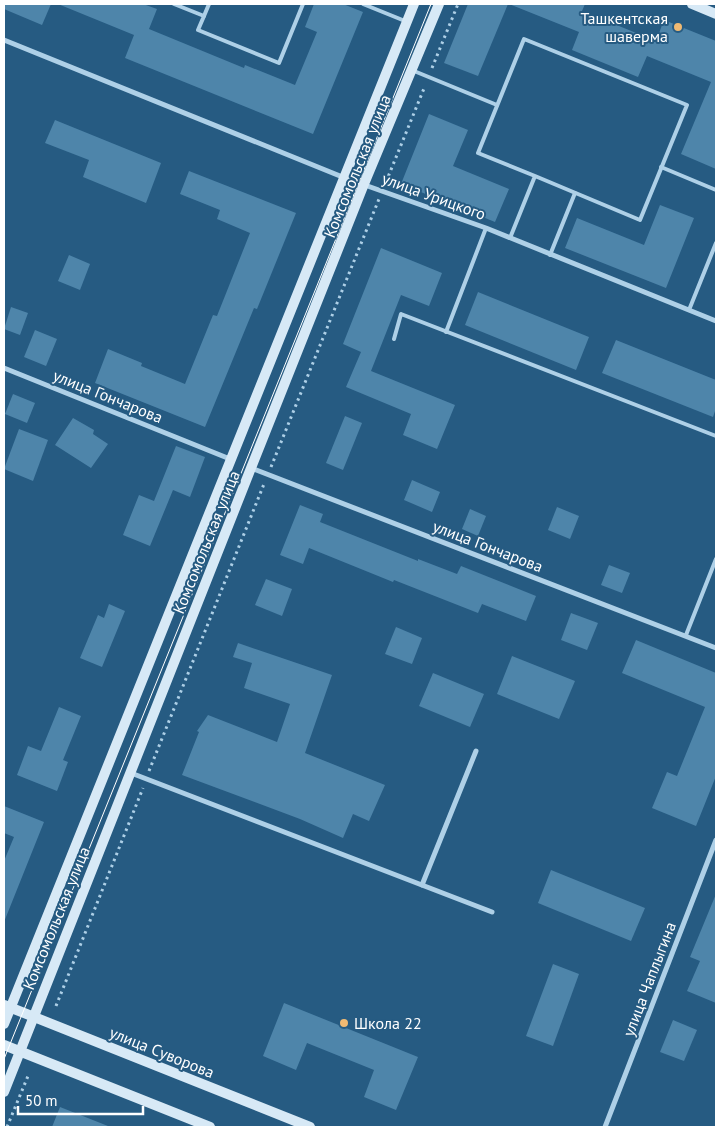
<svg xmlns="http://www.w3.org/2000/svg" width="720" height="1131" viewBox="0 0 720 1131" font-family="'PT Sans',sans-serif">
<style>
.building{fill:#4e85aa}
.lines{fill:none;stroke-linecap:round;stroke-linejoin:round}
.path{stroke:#aed0e7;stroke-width:3;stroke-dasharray:2.5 4;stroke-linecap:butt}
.lane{stroke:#aed0e7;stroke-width:4}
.street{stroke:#aed0e7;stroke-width:5}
.secondary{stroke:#d7e9f6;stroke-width:10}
.tram{stroke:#fff;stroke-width:1}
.poi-dot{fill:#f0ba73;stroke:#265b82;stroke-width:2}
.labels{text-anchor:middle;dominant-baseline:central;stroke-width:4;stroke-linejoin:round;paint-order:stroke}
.poi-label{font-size:16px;fill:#fff;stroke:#265b82;text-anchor:end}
.street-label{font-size:16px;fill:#fff;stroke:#265b82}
</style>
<rect width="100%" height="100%" fill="#265b82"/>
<g class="building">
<path d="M4,4H51L42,25L4,9Z"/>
<path d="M58,4H143L157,9L149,29L244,68L245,65L295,85L317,32L305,27L314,4H343L363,12L313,134L125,58L134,35Z"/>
<path d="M468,4H508L478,76L444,63Z"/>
<path d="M509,4H585L582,11L656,41L664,20L716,41V169L681,154L711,82L647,56L638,77L572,50L579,32Z"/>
<path d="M429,114L468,130L453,166L509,189L495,222L401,184Z"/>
<path d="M55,120L161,163L146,203L83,177L89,160L45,143Z"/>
<path d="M189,171L296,213L257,309L254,308L205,427L95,383L108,349L142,363L141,366L185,384L213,315L217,316L250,233L217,219L220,210L180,194Z"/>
<path d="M660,205L694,218L666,288L565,248L577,218L644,245Z"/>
<path d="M381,248L442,273L429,306L401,295L371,371L455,405L437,449L403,435L411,414L346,387L361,352L343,344Z"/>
<path d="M69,255L90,264L80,290L58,281Z"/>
<path d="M478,292L589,337L576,370L465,325Z"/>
<path d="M11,307L28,313L20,335L4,329Z"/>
<path d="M35,330L57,339L46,366L24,357Z"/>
<path d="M616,340L716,380V408L713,417L602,373Z"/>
<path d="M13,394L35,403L27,423L5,414Z"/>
<path d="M345,416L362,423L343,470L326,463Z"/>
<path d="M73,418L94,430L93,434L108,444L91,468L55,445Z"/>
<path d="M19,429L48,440L33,481L4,469Z"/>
<path d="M176,446L205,457L190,497L173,490L150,546L123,535L139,495L154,501Z"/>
<path d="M412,480L440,492L432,512L404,500Z"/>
<path d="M300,505L323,514L320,522L418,561V559L457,574L461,566L536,596L526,621L482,604L478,613L394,580L393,582L309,548L303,564L280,555Z"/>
<path d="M557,507L579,516L570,539L548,530Z"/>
<path d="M470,509L486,516L478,536L462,529Z"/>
<path d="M609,565L630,573L622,593L601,585Z"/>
<path d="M266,579L292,589L282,616L255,605Z"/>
<path d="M109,604L125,611L102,667L80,658L98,615L104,618Z"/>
<path d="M571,613L598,623L587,650L561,640Z"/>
<path d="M396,627L422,638L412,664L385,654Z"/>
<path d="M636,640L716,673V776L696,826L652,808L667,772L677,776L705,707L622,673Z"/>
<path d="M238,643L332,675L305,753L385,785L369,821L353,814L343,838L300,819L182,775L199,732L197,731L208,715L277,742L290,704L244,688L252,663L233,657Z"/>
<path d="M512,656L575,681L559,719L497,694Z"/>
<path d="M433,673L484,694L470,727L419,706Z"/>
<path d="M59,707L81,716L63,760L68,762L57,791L17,775L28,746L41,751Z"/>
<path d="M4,806L44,822L4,922V861L14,837L4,833Z"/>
<path d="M551,870L645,908L631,941L538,903Z"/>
<path d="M716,894V1003L687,991L700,961L690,957Z"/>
<path d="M553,964L579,974L553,1046L526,1036Z"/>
<path d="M284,1003L418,1057L396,1110L364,1097L374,1070L307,1043L296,1070L263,1056Z"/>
<path d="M673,1020L697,1030L684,1061L660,1052Z"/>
<path d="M60,1107L108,1126V1127H52Z"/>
</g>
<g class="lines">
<g class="path">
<path d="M432,68L458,4"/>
<path d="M386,182L425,86"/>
<path d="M271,467L379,199"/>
<path d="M149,771L264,484"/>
<path d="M56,1006L143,788"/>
<path d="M7,1127L28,1076"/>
</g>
<g class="lane">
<path d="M174,4L204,16L198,30L279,63L303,4"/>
<path d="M363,4L405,21"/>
<path d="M204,16L209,4"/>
<path d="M414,71L497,105"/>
<path d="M661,167L716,190"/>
<path d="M510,238L535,176L478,153L524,39L687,105L640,220L535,176"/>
<path d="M550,255L575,193"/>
<path d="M689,310L716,243"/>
<path d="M446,332L486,228"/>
<path d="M394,339L401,314L716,436"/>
<path d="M686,635L716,559"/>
</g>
<g class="street">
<path d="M4,40L345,178L486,228L716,321"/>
<path d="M4,368L230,459"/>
<path d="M251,468L716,648"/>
<path d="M131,773L492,912"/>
<path d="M422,885L476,751"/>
<path d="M605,1127L716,840"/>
</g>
<g class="secondary">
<path d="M692,4L716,14"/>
<path d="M4,1005L310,1127"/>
<path d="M4,1024L414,4"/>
<path d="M4,1045L210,1127"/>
<path d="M4,1092L251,468L364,184L439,4"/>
</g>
<path class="tram" d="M4,1059L431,4"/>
</g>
<g class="poi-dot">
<circle cx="678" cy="27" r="5"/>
<circle cx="344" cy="1023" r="5"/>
</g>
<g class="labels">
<g class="poi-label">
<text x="668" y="18">Ташкентская<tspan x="668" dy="18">шаверма</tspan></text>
<text x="354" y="1023" text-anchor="start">Школа 22</text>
</g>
<g class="street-label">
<text transform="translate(357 166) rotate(-68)">Комсомольская улица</text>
<text transform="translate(434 196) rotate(20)">улица Урицкого</text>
<text transform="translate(108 396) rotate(22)">улица Гончарова</text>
<text transform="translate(206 542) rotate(-68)">Комсомольская улица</text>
<text transform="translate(488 546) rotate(21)">улица Гончарова</text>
<text transform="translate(56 918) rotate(-68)">Комсомольская улица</text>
<text transform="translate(649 979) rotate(-69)">улица Чаплыгина</text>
<text transform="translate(162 1052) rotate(22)">улица Суворова</text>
</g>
</g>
<rect width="720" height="1131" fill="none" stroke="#ffffff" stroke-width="10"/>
<path d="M18 1106v8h125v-8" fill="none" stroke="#ffffff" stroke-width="2.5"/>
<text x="25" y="1106" font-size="15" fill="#ffffff" stroke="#265b82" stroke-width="4" paint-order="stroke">50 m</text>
</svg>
